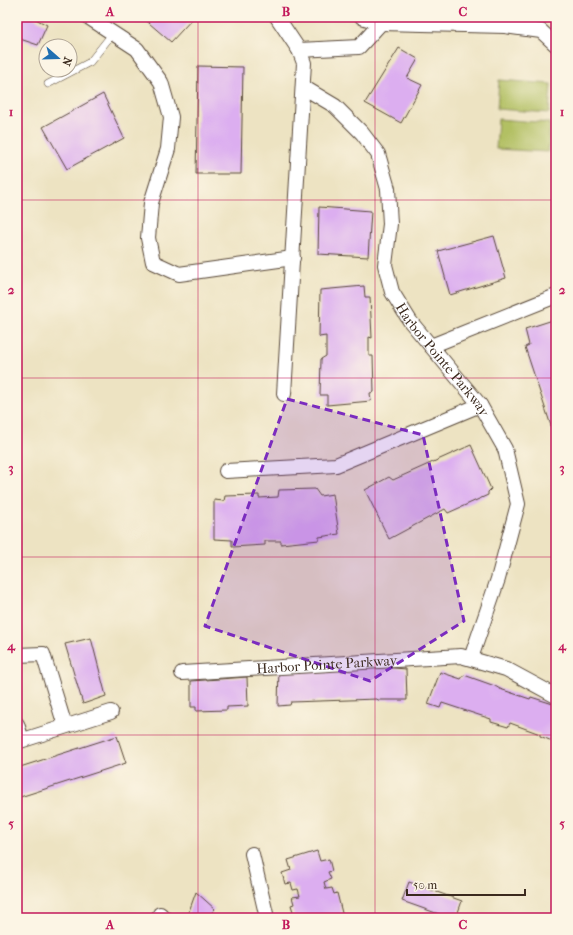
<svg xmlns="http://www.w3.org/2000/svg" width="573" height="935" viewBox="0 0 573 935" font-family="'IM FELL French Canon',serif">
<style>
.green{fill:#b2c063;stroke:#767540}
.building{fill:#dcaef0}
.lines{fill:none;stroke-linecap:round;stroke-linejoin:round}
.lane-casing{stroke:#564637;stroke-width:8}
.street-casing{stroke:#564637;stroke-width:16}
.lane{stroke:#fff;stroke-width:7}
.street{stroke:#fff;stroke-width:14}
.marked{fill:#7b2cbf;fill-opacity:0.2;stroke:#7b2cbf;stroke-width:3;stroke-dasharray:8 5;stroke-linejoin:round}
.grid{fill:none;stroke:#c2185b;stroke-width:1;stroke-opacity:0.55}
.labels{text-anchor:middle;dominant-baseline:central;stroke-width:3.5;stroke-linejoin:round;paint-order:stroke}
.street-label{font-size:14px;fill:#3b2a1e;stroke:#fcf5e5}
.neatline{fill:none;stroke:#c2185b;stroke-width:1.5}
.grid-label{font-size:13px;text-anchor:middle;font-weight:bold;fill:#c2185b}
</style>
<rect width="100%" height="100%" fill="#fcf5e5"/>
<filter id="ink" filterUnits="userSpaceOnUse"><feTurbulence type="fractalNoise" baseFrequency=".025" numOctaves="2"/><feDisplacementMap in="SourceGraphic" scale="8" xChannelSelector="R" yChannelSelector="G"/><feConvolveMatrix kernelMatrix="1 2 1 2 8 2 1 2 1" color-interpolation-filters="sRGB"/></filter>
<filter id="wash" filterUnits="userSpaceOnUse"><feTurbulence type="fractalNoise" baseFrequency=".012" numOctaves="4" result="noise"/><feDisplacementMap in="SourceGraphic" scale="16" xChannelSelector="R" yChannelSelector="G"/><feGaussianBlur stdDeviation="0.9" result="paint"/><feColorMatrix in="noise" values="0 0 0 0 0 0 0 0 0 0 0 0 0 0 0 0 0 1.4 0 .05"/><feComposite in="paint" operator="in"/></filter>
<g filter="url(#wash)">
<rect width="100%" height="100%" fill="#ede3c2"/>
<g class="green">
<path d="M499,80L551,84L549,113L497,109Z"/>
<path d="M498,119L550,123L548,152L496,149Z"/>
</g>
<g id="blocks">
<g class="building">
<path d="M17,17H32L47,25L38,45L17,38Z"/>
<path d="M142,17H194L171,42Z"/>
<path d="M399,48L418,59L407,78L422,85L401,123L365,103Z"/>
<path d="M198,66L243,67L241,174H196Z"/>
<path d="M103,94L124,138L67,169L43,127Z"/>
<path d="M319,207L371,211L368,257L318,254Z"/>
<path d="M494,236L506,278L450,295L438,251Z"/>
<path d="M364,286L365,297H370L372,338L369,337V356H373L374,392L370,393L371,401L327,405V395H320L321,359L326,356V336L319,337L320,290Z"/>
<path d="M556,319V438H555L525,347L529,345L525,329Z"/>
<path d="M471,445L491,489L488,492V495L448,513L445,509L389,539L365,490L389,477L393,480Z"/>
<path d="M315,489L320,496L333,494L339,534L319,537V540L281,544V541H265V545L232,547V540L214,539V500L224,501L225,496L259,495V498L278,497L279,490Z"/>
<path d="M91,638L106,696L83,704L65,644Z"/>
<path d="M371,666L406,669L407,700H378L377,699L291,702L290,705L278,706L279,667Z"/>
<path d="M440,672L461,679L464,675L495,686L500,689L530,699L531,697L556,705V729L552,741L540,736V734L510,723L508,727L491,722V719L442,703L440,708L428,704Z"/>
<path d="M247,677L248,706L227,707V710L196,711V707H191V681Z"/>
<path d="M117,736L126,763L17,798V768Z"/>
<path d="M317,851L320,861L329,859L332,871L328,872L331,879L324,882L326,889L332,888L334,894L337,893L343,917L341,918H295L291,905L294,904L292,897L300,896L298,889L293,890L291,883L285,884L282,873L291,870L288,860Z"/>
<path d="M409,882L462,901L456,918H450L402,901Z"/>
<path d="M196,892L215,909L207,918H193L188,914Z"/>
</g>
</g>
</g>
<g filter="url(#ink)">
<use href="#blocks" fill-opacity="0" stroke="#564637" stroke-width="1"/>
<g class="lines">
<g class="lane-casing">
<path id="lane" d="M48,84L90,62L113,33"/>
</g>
<g class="street-casing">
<g id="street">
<path d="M88,17L137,49L161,82L171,117L168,149L151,203L148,238L153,262L179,274L293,258"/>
<path d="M277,17L299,50L304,63L284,394"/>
<path d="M362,17L381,23L505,26L541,31L556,45"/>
<path d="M299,50L359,47L381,23"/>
<path id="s1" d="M303,87L335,106L362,133L378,154L388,189L390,224L385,265L392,292L410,321L480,405L505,449L518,504L498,579L471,658"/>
<path d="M431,346L556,296"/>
<path d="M226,471L336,465L480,405"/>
<path d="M17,655L43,654L65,726"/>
<path id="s2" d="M182,673L461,656L506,669L556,696"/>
<path d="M17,724L22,740"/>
<path d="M17,742L111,712"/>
<path d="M252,854L267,918"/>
<path d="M160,914L164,918"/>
</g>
</g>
<use href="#lane" class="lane"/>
<use href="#street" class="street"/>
</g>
</g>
<path class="marked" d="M287,399L423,435L464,621L370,681L205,626Z"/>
<path class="grid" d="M198,17V918M375,17V918M17,200H556M17,378H556M17,557H556M17,735H556"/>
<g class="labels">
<g class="street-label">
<text stroke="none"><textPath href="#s1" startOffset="327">Harbor Pointe Parkway</textPath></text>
<text stroke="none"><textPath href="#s2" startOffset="145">Harbor Pointe Parkway</textPath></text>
</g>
</g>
<rect width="573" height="935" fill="none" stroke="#fcf5e5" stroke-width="44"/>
<g transform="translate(58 58) rotate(110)"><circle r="19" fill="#fcf5e5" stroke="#afa495"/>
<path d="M0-3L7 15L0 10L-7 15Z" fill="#1f6fb2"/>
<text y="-6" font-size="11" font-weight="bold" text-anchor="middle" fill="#3b2a1e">N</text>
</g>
<path d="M407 889v6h118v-6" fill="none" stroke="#3b2a1e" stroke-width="2"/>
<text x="413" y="889" font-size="12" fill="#3b2a1e" stroke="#fcf5e5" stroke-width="3" paint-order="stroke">50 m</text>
<rect x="22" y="22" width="529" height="891" class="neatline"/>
<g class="grid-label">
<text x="110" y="16">A</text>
<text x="286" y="16">B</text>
<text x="463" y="16">C</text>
<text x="11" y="116">1</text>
<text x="562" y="116">1</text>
<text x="11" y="294">2</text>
<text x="562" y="294">2</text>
<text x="11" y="472">3</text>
<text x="562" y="472">3</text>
<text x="11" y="650">4</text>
<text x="562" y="650">4</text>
<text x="11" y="828">5</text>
<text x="562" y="828">5</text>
<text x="110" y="929">A</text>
<text x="286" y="929">B</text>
<text x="463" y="929">C</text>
</g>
</svg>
